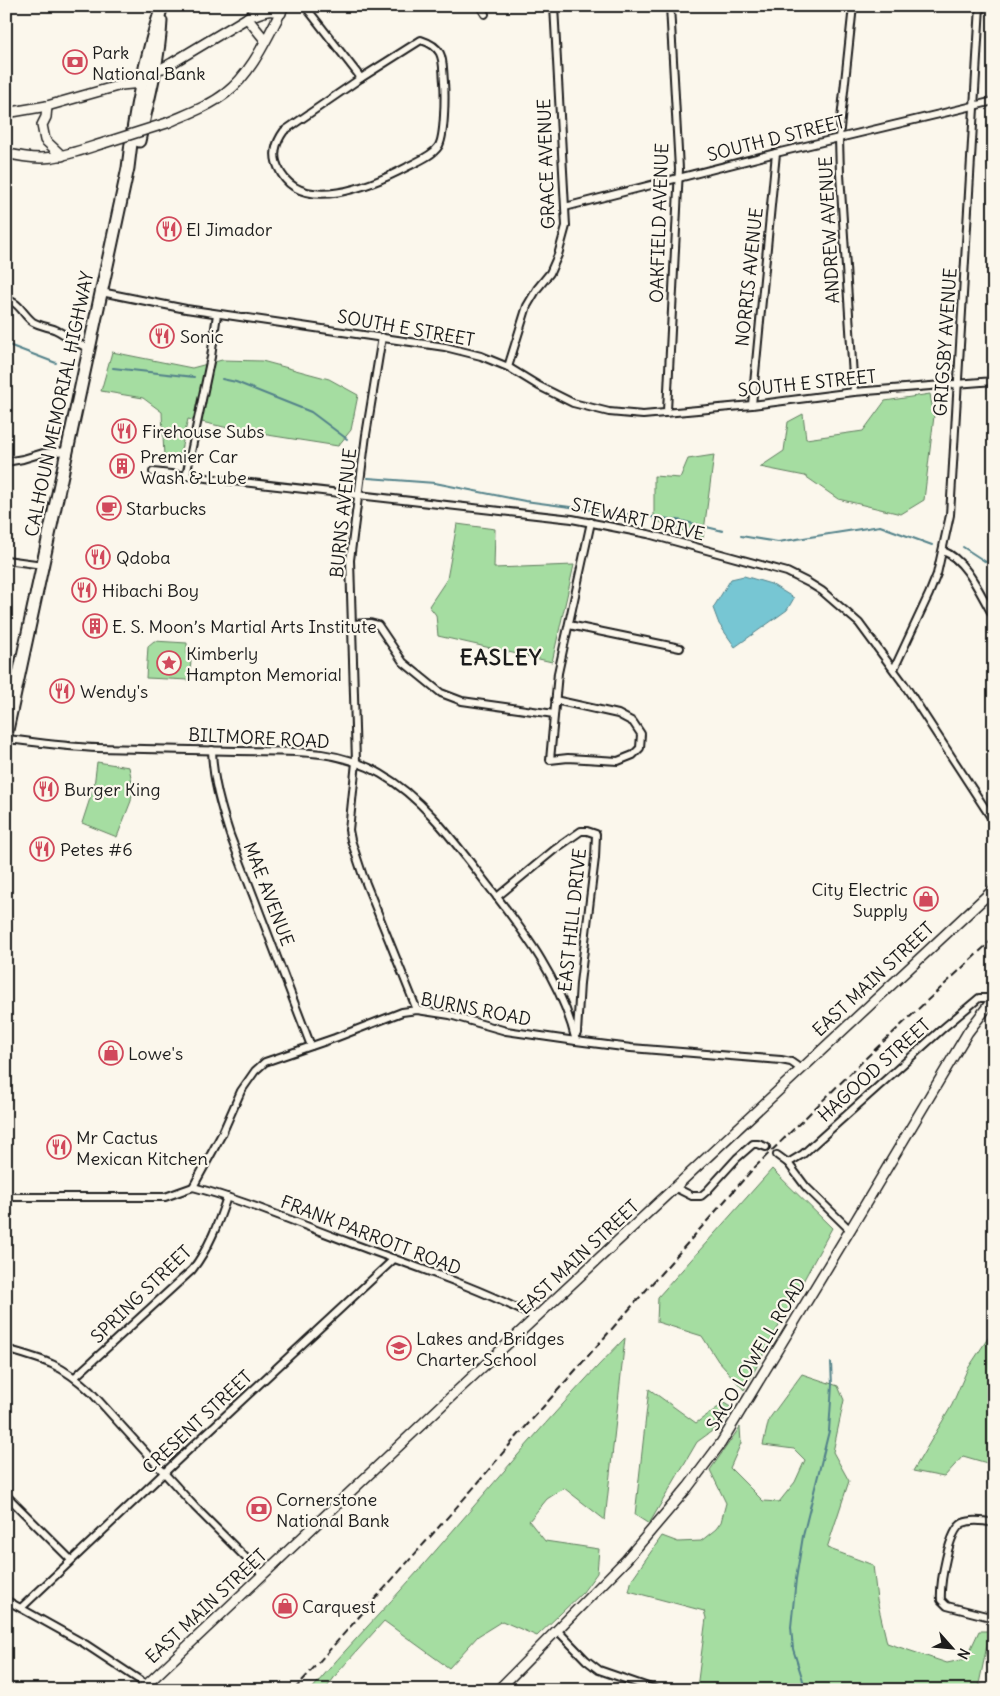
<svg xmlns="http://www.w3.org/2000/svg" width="1000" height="1696" viewBox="0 0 1000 1696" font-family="Delius,sans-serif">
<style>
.green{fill:#a5dda1;stroke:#607c5e}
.water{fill:#77c6d3;stroke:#53828a}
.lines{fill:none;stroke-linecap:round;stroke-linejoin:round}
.stream{stroke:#53828a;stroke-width:2}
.street-tunnel{stroke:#dad6cd;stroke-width:6;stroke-dasharray:6 3;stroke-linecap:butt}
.street-casing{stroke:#1c1c1c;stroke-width:10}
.secondary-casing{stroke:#1c1c1c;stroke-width:12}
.highway-casing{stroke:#1c1c1c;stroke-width:15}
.street{stroke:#fbf7ec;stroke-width:6}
.secondary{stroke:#fbf7ec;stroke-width:9}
.highway{stroke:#fbf7ec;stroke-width:11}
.rail{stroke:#1c1c1c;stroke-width:2;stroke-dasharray:8 4;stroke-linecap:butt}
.secondary-bridge-casing{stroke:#1c1c1c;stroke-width:12;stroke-linecap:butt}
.secondary-bridge{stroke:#fbf7ec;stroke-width:9}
.labels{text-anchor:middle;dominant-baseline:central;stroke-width:4.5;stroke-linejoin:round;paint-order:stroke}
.poi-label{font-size:18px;fill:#1c1c1c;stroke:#fbf7ec;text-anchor:start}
.street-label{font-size:18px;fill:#1c1c1c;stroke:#fbf7ec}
.district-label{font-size:22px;font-weight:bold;letter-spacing:1px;fill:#1c1c1c;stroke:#fbf7ec}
</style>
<rect width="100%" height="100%" fill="#fbf7ec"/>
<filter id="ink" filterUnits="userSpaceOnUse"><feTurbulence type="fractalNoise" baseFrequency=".02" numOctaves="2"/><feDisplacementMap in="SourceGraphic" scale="10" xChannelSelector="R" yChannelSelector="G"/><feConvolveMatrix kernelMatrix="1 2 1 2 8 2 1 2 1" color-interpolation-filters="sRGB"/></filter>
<g filter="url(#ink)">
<g class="green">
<path d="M112,352L192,368L222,360L262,361L329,379L358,395L351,430L338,446L242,431L188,419L179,459L164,458L162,412L143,398L101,391Z"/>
<path d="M930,394L934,416L924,500L901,514L838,499L805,476L760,467L784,451L788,422L803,414L806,439L863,431L885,401Z"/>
<path d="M714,455L703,538L654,520V476L680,478L688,459Z"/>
<path d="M457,524L495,529L494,568L574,565L552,662L438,636L436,615L429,606L447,579Z"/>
<path d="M154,641L187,643V660L191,661L189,680L146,678L148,646Z"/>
<path d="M97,762L129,767L133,787L131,801L117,837L82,823L94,786Z"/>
<path d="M772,1169L832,1228L744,1390L718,1361L702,1336L657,1322L658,1297Z"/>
<path d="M994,1329V1465L963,1456L944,1477L913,1471L952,1405L967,1370Z"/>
<path d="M625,1338L605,1520L564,1488L547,1499L529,1521L545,1541L599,1549L597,1573L583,1592L537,1636L502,1621L478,1636L449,1668L384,1621L339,1671L325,1690H311C345,1649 383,1611 418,1571C486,1493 552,1412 625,1338Z"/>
<path d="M802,1374L838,1386L844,1400L833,1452L849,1481L827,1548L873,1565L877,1600L887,1643L947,1663L966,1659L979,1631H990L979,1684L991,1690H703L697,1688L706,1618L704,1611L629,1591L632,1579L662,1536L678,1542L701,1541L716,1529L721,1522L726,1503L710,1470L740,1427L741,1443L730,1468L763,1501L779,1502L795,1482L805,1460L794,1449L763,1445L769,1419Z"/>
<path d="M649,1389L696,1423L724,1403L732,1408L719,1426L697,1442L649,1524L635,1515Z"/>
</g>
<path class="water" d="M744,576L771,584L794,598L787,610L735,647L719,624L713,608L731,579Z"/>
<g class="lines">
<g class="stream">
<path d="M6,344L56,363"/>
<path d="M113,368L194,377"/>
<path d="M222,379L236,382L311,412L347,439"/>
<path d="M368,478L435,483L525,501L600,511"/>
<path d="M625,514L678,520L723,531"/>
<path d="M741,536L778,542L880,526L932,545"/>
<path d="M963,547L986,562L994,561"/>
<path d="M806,1690L793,1649L791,1627L796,1579L803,1536L829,1431L832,1385L831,1363"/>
</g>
<path class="street-tunnel" d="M766,1147L777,1155"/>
<g class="street-casing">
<g id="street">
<path d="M305,6L361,78"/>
<path d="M480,6L485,14"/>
<path d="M853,6L839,138L840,174L854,392"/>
<path d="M421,40C446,48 442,61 444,82C445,94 445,138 438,147C432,156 416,162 407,167C373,185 299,217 278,167C272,154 276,142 284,131L361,78Z"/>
<path d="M565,207L776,153L994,101"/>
<path d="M101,292L186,309L445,347L481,356L508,367L539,386L573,403L609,412L643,415L752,405L854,392L994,381"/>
<path d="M6,300C19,301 23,315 33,322C40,326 49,327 56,330C68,336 76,344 90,349"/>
<path d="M382,337L366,435L350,560L356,762L349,830L351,840L363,876L417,1010"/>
<path d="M508,367L527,306L537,289L550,273L558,255L566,226L554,6"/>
<path d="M752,405L776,153"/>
<path d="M667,411L679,169L670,6"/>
<path d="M6,462L23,459L43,453L67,451"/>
<path d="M153,472L572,519L648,534L787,572L809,583L822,591L859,623L904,684L994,822"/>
<path d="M186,476L211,357L217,314"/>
<path d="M943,551C967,560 981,596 994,617"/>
<path d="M6,560L43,565"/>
<path d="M351,624L370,623L378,625L403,662L441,693L462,701L554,714"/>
<path d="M569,625L680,648"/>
<path d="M894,669L929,594L937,574L950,515L980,6"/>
<path d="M555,700L618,714L633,722L641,734L640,748L633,755L618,761L568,758L550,760L558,673L591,522"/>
<path d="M6,739C36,742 67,747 97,748C143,749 190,750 237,751C287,752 335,747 381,774C426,800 458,847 490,888C526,934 562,983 576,1041"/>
<path d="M212,750C213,781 221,807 230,835L311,1046"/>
<path d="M497,897L554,850L581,831H587L596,834L595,858L580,983L577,1033"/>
<path d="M777,1155L788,1163L803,1154L941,1030L979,998H994"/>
<path d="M788,1163L806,1187L850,1230"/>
<path d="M193,1187L222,1134L241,1091L255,1071L265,1062L335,1038L402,1012L417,1010L450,1015L506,1031L576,1041L631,1048L781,1060L791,1062L801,1069"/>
<path d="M193,1187C246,1201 297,1223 348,1242C409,1265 479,1287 536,1318"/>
<path d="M676,1188L692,1196H701L707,1191L737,1158L753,1144H758L766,1147"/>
<path d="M6,1197H165L193,1187"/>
<path d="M6,1349C45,1360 61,1364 91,1392L195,1507L263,1575"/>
<path d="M75,1377L192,1270C209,1248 218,1224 227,1197"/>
<path d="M6,1495L71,1560"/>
<path d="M994,1523C985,1521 972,1519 963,1523C948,1530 940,1585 941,1600L947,1606L994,1618"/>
<path d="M6,1600L85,1644L147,1685"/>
<path d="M21,1608L182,1456L394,1259"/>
<path d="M557,1630L586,1660L599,1670L657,1690"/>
</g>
</g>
<g class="secondary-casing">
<g id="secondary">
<path d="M255,15C264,11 271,9 281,13"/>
<path d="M247,18L265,40"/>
<path d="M155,69L163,68L172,63L247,18L262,6"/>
<path d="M47,106L46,117L42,125L45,140L62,156"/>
<path d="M6,113L47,106L121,85L142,83"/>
<path d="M167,123C187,114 208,107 226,93C253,72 268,35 284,6"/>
<path d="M6,153C47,164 66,155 104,143"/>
<path d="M141,1690L456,1392L994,889"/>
<path d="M498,1690L626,1560L688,1487L721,1443L850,1230L968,1032L994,998"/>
</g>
</g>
<g class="highway-casing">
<g id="highway">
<path d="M139,141C148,101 159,61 161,21"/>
<path d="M6,735L128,168C134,113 145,59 162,6"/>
</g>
</g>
<use href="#street" class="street"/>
<use href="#secondary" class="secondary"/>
<use href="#highway" class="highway"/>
<path class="rail" d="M294,1690L477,1484L506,1449L752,1170L866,1058L994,938"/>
<g class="secondary-bridge-casing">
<path id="secondary-bridge" d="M104,143L167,123"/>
</g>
<use href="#secondary-bridge" class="secondary-bridge"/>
</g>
</g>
<defs>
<g id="bank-ring" transform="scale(1.25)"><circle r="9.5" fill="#fbf7ec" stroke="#d1495b" stroke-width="1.5"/><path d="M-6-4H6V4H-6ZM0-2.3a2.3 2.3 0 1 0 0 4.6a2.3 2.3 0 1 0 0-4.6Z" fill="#d1495b"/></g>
<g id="restaurant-ring" transform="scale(1.25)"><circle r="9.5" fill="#fbf7ec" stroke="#d1495b" stroke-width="1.5"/><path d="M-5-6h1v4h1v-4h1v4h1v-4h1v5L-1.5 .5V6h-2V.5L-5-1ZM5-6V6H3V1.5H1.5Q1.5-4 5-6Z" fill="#d1495b"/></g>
<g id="building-ring" transform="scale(1.25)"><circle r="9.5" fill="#fbf7ec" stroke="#d1495b" stroke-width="1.5"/><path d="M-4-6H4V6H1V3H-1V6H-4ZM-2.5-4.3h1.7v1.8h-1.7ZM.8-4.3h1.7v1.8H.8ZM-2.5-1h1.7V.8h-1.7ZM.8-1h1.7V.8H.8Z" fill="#d1495b"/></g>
<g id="cafe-ring" transform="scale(1.25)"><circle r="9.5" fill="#fbf7ec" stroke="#d1495b" stroke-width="1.5"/><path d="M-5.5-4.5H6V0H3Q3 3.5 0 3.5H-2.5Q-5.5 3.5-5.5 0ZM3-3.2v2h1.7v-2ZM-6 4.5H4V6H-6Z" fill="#d1495b"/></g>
<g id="sight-ring" transform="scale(1.25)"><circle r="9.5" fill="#fbf7ec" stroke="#d1495b" stroke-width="1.5"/><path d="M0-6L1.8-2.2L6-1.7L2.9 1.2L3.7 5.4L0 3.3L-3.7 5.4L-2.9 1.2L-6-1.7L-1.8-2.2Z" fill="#d1495b"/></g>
<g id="shop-ring" transform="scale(1.25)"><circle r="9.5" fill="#fbf7ec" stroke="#d1495b" stroke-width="1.5"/><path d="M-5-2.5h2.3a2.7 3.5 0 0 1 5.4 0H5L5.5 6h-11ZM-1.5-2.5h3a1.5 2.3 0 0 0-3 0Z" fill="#d1495b"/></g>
<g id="school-ring" transform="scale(1.25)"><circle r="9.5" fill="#fbf7ec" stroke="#d1495b" stroke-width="1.5"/><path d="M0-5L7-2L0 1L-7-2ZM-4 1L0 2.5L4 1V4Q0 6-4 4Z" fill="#d1495b"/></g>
</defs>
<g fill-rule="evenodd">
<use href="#bank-ring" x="75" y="62"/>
<use href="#restaurant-ring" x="169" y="229"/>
<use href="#restaurant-ring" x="162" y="336"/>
<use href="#restaurant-ring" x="124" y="431"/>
<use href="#building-ring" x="122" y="466"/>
<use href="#cafe-ring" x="109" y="508"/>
<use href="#restaurant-ring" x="98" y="557"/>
<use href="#restaurant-ring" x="84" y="590"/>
<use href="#building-ring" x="95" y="626"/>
<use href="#sight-ring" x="169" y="663"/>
<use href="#restaurant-ring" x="62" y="691"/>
<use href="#restaurant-ring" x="46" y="789"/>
<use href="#restaurant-ring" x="42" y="849"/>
<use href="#shop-ring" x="926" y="899"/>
<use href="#shop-ring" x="111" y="1053"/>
<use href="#restaurant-ring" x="59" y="1147"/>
<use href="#school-ring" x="399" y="1348"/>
<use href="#bank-ring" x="259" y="1509"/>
<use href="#shop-ring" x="285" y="1606"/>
</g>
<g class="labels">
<g class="poi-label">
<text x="92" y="52">Park<tspan x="92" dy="21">National Bank</tspan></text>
<text x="186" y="229">El Jimador</text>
<text x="180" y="336">Sonic</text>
<text x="142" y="431">Firehouse Subs</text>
<text x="140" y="456">Premier Car<tspan x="140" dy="21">Wash &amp; Lube</tspan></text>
<text x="126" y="508">Starbucks</text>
<text x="116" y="557">Qdoba</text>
<text x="102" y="590">Hibachi Boy</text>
<text x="112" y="626">E. S. Moon’s Martial Arts Institute</text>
<text x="186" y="653">Kimberly<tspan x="186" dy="21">Hampton Memorial</tspan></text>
<text x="80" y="691">Wendy's</text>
<text x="64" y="789">Burger King</text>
<text x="60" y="849">Petes #6</text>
<text x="908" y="889" text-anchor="end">City Electric<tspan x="908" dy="21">Supply</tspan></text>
<text x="128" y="1053">Lowe's</text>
<text x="76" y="1137">Mr Cactus<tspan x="76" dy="21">Mexican Kitchen</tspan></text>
<text x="416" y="1338">Lakes and Bridges<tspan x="416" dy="21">Charter School</tspan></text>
<text x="276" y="1499">Cornerstone<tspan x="276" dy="21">National Bank</tspan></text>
<text x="302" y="1606">Carquest</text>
</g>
<g class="street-label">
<text transform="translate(776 138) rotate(-14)">SOUTH D STREET</text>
<text transform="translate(546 164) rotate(-92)">GRACE AVENUE</text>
<text transform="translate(659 223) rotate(-88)">OAKFIELD AVENUE</text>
<text transform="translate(829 230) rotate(-93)">ANDREW AVENUE</text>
<text transform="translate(749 277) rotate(-84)">NORRIS AVENUE</text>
<text transform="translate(406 328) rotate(10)">SOUTH E STREET</text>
<text transform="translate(945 342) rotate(-86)">GRIGSBY AVENUE</text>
<text transform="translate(807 383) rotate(-6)">SOUTH E STREET</text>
<text transform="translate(59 404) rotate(-78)">CALHOUN MEMORIAL HIGHWAY</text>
<text transform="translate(343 513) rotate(-84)">BURNS AVENUE</text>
<text transform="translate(638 519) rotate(13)">STEWART DRIVE</text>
<text transform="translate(259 738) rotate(3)">BILTMORE ROAD</text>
<text transform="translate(269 894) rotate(69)">MAE AVENUE</text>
<text transform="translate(572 920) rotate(-84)">EAST HILL DRIVE</text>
<text transform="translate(873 979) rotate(-43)">EAST MAIN STREET</text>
<text transform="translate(476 1009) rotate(11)">BURNS ROAD</text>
<text transform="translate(874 1070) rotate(-42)">HAGOOD STREET</text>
<text transform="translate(371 1235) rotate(21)">FRANK PARROTT ROAD</text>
<text transform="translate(578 1257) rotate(-43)">EAST MAIN STREET</text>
<text transform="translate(141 1294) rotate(-44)">SPRING STREET</text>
<text transform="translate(756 1354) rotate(-59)">SACO LOWELL ROAD</text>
<text transform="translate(197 1422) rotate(-43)">CRESENT STREET</text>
<text transform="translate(206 1606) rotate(-43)">EAST MAIN STREET</text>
</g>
<g class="district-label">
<text x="501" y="657">EASLEY</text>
</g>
</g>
<rect width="1000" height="1696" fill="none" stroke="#fbf7ec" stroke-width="25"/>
<rect x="12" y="12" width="975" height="1671" fill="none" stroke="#1c1c1c" stroke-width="2" filter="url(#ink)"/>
<g transform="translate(952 1648) rotate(117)" stroke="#fbf7ec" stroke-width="4" paint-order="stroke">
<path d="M0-4L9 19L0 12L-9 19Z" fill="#1c1c1c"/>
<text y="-8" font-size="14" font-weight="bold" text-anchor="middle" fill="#1c1c1c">N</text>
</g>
</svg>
